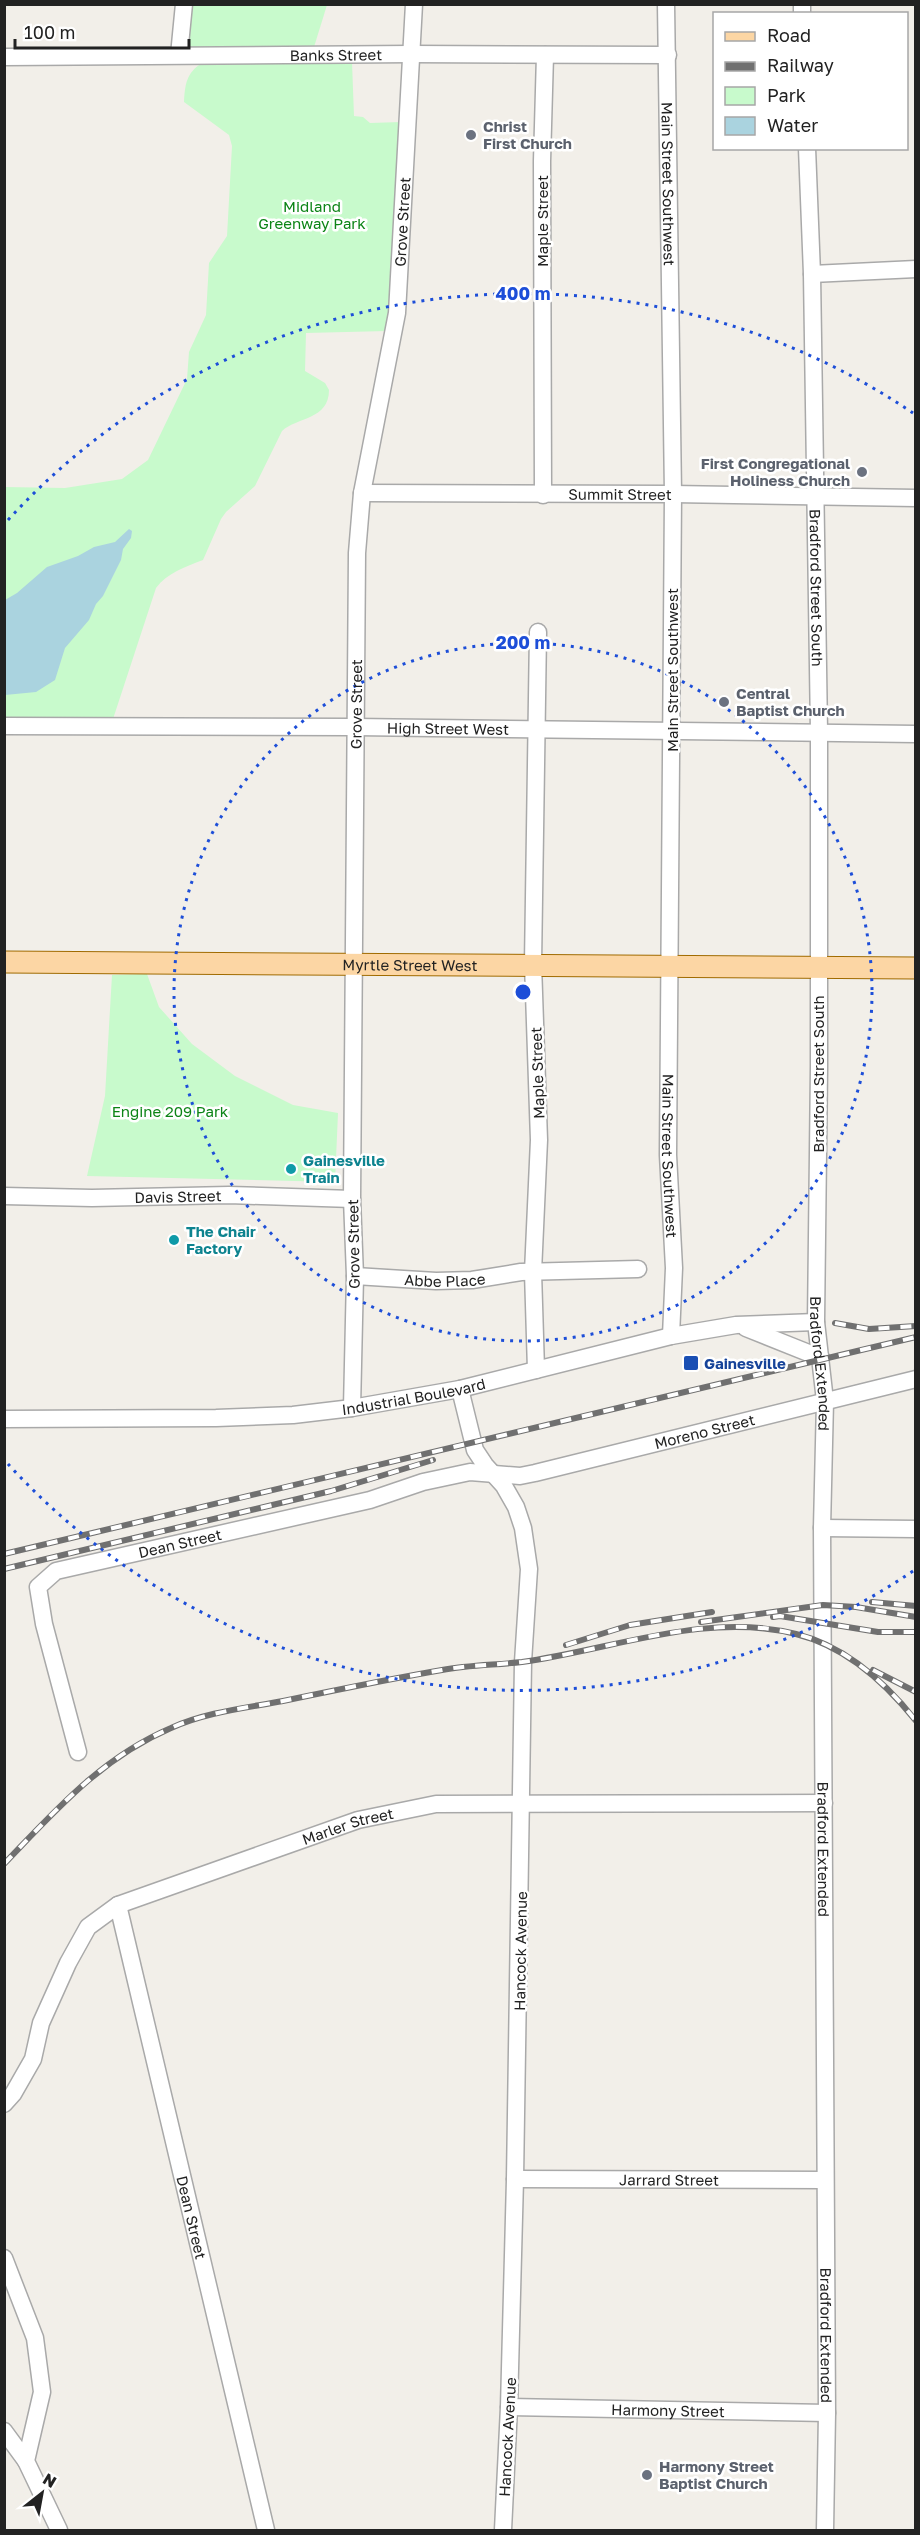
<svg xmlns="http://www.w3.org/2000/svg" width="920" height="2535" viewBox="0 0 920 2535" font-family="'Golos Text',sans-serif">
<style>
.park{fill:#c8facc}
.water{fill:#aad3df}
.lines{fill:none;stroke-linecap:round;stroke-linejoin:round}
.minor-casing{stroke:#a9a9a9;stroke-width:19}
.major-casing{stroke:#a06b00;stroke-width:23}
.minor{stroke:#fff;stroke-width:16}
.major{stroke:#fcd6a4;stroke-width:21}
.rail-casing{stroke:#707070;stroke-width:6}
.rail{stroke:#fff;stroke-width:4;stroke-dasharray:11;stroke-linecap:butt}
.ring{fill:none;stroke:#1d4ed8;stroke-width:3;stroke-dasharray:3 6}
.worship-dot{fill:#6b7280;stroke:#fff;stroke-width:2}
.culture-dot{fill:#0f9aa8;stroke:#fff;stroke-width:2}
.transit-dot{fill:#1a4fb4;stroke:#fff;stroke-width:2}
.labels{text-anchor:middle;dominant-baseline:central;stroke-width:5;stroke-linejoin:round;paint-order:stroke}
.street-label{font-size:15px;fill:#222;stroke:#fff}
.worship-label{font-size:15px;font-weight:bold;fill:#5b616d;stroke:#fff;text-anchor:start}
.park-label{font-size:15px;fill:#0c8416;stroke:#fff}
.culture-label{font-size:15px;font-weight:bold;fill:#0d838f;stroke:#fff;text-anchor:start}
.transit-label{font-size:15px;font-weight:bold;fill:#164399;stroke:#fff;text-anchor:start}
.centre{fill:#1d4ed8;stroke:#fff;stroke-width:3}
.ring-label{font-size:18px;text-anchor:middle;font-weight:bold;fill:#1d4ed8;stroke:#fff;stroke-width:5;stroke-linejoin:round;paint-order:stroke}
</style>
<rect width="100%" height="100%" fill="#f2efe9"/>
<g class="park">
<path d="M191,5H327L314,47H189Z"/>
<path d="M352,62L354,116L363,117L370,123L401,122L387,331L306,333L305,371L325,383L329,390C329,420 297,417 282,431L255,486L226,512L221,519L203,560C185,567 167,573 156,588L113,719H5V487L65,488L122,479L148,460L187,379L189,352L206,315L209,263L227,236L232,146L229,135L184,102C185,85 186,73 202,63Z"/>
<path d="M147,974L159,1007L192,1044L235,1076L293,1105L338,1113L335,1182L87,1176L105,1096L112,975Z"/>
</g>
<path class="water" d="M129,529L132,531L131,538L123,549L121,560L103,596L96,604L89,620L65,648L55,680L36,692L5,695V600L17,593L47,567L78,556L94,547L115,542Z"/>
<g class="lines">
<g class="minor-casing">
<g id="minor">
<path id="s1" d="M666,4L673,494L668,1155L674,1268L671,1336"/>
<path d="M802,4V14"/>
<path d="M179,55L184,4"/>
<path id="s2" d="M4,57L411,54L668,55"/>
<path id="s3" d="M807,148L812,274L819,732V1067L816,1322L825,1401L822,1528L827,2413L825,2530"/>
<path d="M812,274L916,269"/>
<path id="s4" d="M362,493L673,494L916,498"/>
<path d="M543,495L542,161L545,55"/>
<path id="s5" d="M4,726L355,727L916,734"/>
<path id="s6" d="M4,1196L92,1198L229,1195L352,1199"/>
<path id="s7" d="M355,1276L436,1281L472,1280L521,1272L638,1269"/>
<path d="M746,1328L821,1358"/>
<path d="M536,1370L533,1272L539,1140L533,964L538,632"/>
<path d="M460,1389L475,1450L485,1465L504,1486L516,1507L523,1528L529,1569L523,1662L515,2179L509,2407L503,2530"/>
<path id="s8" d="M352,1408L355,1276L352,1199L357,553L362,493L397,313L414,4"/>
<path id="s9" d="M4,1419L216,1418L293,1415L352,1408L460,1389L671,1336L736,1325L816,1322"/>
<path d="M822,1528L916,1529"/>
<path id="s10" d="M78,1752L44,1624L38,1587L56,1571L370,1500L423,1482L470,1472L520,1476L535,1473L916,1379"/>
<path id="s11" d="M118,1905L266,2530"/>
<path id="s12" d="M4,2104L13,2094L33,2059L41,2023L68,1963L88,1927L118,1905L358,1820L436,1804L824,1803"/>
<path id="s13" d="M515,2179L824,2180"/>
<path d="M4,2258L35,2338L42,2392L26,2461L59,2530"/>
<path id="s14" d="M509,2407L827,2413"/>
<path d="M4,2431L26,2461"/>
</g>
</g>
<g class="major-casing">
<g id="major">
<path id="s15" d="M4,962L916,968"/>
</g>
</g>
<use href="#minor" class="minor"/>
<use href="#major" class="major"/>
<g class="rail-casing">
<g id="rail">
<path d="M835,1323L869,1329L916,1326"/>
<path d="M4,1554L916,1337"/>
<path d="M4,1569L331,1491L433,1460"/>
<path d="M872,1602L916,1606"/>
<path d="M773,1617L780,1616L878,1632H916"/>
<path d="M701,1622L823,1605L856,1607L916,1617"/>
<path d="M566,1645L630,1625L712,1612"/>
<path d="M873,1670L916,1692"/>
<path d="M4,1864C56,1810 101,1758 171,1728C206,1712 246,1708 283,1701C336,1690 389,1679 442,1670C468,1665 495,1665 522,1662C611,1650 706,1611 796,1634C845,1646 885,1682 916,1721"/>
</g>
</g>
<use href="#rail" class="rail"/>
</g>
<g class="ring">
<circle cx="523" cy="992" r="349"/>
<path d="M913 1571A698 698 0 0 1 8 1464M8 520A698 698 0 0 1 913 413"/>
</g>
<g class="worship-dot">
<circle cx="471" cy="135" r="6"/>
<circle cx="862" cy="472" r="6"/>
<circle cx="724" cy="702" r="6"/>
<circle cx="647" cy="2475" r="6"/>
</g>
<g class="culture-dot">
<circle cx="291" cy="1169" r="6"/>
<circle cx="174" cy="1240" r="6"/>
</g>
<rect class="transit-dot" x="683" y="1355" width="16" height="16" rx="3"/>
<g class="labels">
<g class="street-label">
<text stroke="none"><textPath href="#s2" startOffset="332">Banks Street</textPath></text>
<text stroke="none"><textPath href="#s1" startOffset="180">Main Street Southwest</textPath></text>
<text transform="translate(542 221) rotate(-90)">Maple Street</text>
<text stroke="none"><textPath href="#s8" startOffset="1190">Grove Street</textPath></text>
<text stroke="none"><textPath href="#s4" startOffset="258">Summit Street</textPath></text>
<text stroke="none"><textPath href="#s3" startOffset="440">Bradford Street South</textPath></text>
<text transform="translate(672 670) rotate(-90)">Main Street Southwest</text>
<text stroke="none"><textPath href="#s8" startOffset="704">Grove Street</textPath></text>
<text stroke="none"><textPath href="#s5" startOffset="444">High Street West</textPath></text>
<text stroke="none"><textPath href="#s15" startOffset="406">Myrtle Street West</textPath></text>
<text transform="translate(537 1073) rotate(-92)">Maple Street</text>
<text transform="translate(818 1074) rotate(-90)">Bradford Street South</text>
<text stroke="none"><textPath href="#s1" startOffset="1152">Main Street Southwest</textPath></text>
<text stroke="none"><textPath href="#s6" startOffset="174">Davis Street</textPath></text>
<text transform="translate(353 1244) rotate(-91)">Grove Street</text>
<text stroke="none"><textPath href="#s7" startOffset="90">Abbe Place</textPath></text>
<text stroke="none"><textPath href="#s3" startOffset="1216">Bradford Extended</textPath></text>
<text stroke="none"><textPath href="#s9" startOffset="411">Industrial Boulevard</textPath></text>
<text stroke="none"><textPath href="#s10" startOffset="860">Moreno Street</textPath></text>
<text stroke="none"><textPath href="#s10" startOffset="321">Dean Street</textPath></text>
<text stroke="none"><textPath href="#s12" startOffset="478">Marler Street</textPath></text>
<text stroke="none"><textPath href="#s3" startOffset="1702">Bradford Extended</textPath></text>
<text transform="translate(520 1951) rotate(-89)">Hancock Avenue</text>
<text stroke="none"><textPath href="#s13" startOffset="154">Jarrard Street</textPath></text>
<text stroke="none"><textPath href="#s11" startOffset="321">Dean Street</textPath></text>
<text stroke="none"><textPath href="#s3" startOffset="2188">Bradford Extended</textPath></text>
<text stroke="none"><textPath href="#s14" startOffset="159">Harmony Street</textPath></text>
<text transform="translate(507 2437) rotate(-87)">Hancock Avenue</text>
</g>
<g class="worship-label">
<text x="483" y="126">Christ<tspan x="483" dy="17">First Church</tspan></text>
<text x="850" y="463" text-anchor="end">First Congregational<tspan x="850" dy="17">Holiness Church</tspan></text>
<text x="736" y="693">Central<tspan x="736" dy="17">Baptist Church</tspan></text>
<text x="659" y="2466">Harmony Street<tspan x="659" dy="17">Baptist Church</tspan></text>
</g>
<g class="park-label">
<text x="312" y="206">Midland<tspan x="312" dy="17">Greenway Park</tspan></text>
<text x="170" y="1111">Engine 209 Park</text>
</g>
<g class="culture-label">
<text x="303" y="1160">Gainesville<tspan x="303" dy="17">Train</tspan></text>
<text x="186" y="1231">The Chair<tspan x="186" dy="17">Factory</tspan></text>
</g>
<g class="transit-label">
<text x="704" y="1363">Gainesville</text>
</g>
</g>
<circle cx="523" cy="992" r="9" class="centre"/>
<g class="ring-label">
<text x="523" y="300">400 m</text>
<text x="523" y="649">200 m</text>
</g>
<rect width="920" height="2535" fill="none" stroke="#222222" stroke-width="12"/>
<rect x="713" y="12" width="195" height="138" fill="#ffffff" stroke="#a7a7a7" stroke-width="1.5"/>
<rect x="725" y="32" width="30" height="9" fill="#fcd6a4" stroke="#a7a7a7" stroke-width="1.5"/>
<text x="767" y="42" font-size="18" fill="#222222">Road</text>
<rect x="725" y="62" width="30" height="9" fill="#707070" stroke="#a7a7a7" stroke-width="1.5"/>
<text x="767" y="72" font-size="18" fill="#222222">Railway</text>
<rect x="725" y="87" width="30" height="18" fill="#c8facc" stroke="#a7a7a7" stroke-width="1.5"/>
<text x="767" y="102" font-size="18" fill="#222222">Park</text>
<rect x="725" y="117" width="30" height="18" fill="#aad3df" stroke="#a7a7a7" stroke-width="1.5"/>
<text x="767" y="132" font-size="18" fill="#222222">Water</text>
<g transform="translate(42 2493) rotate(31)" stroke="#ffffff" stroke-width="4.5" paint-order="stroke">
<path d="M0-4.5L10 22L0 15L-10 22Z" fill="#222222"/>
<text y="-9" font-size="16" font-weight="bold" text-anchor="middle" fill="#222222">N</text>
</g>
<path d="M15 39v9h174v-9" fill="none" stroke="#222222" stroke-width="3"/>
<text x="24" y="39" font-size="18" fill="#222222" stroke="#ffffff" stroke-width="4.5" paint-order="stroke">100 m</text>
</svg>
